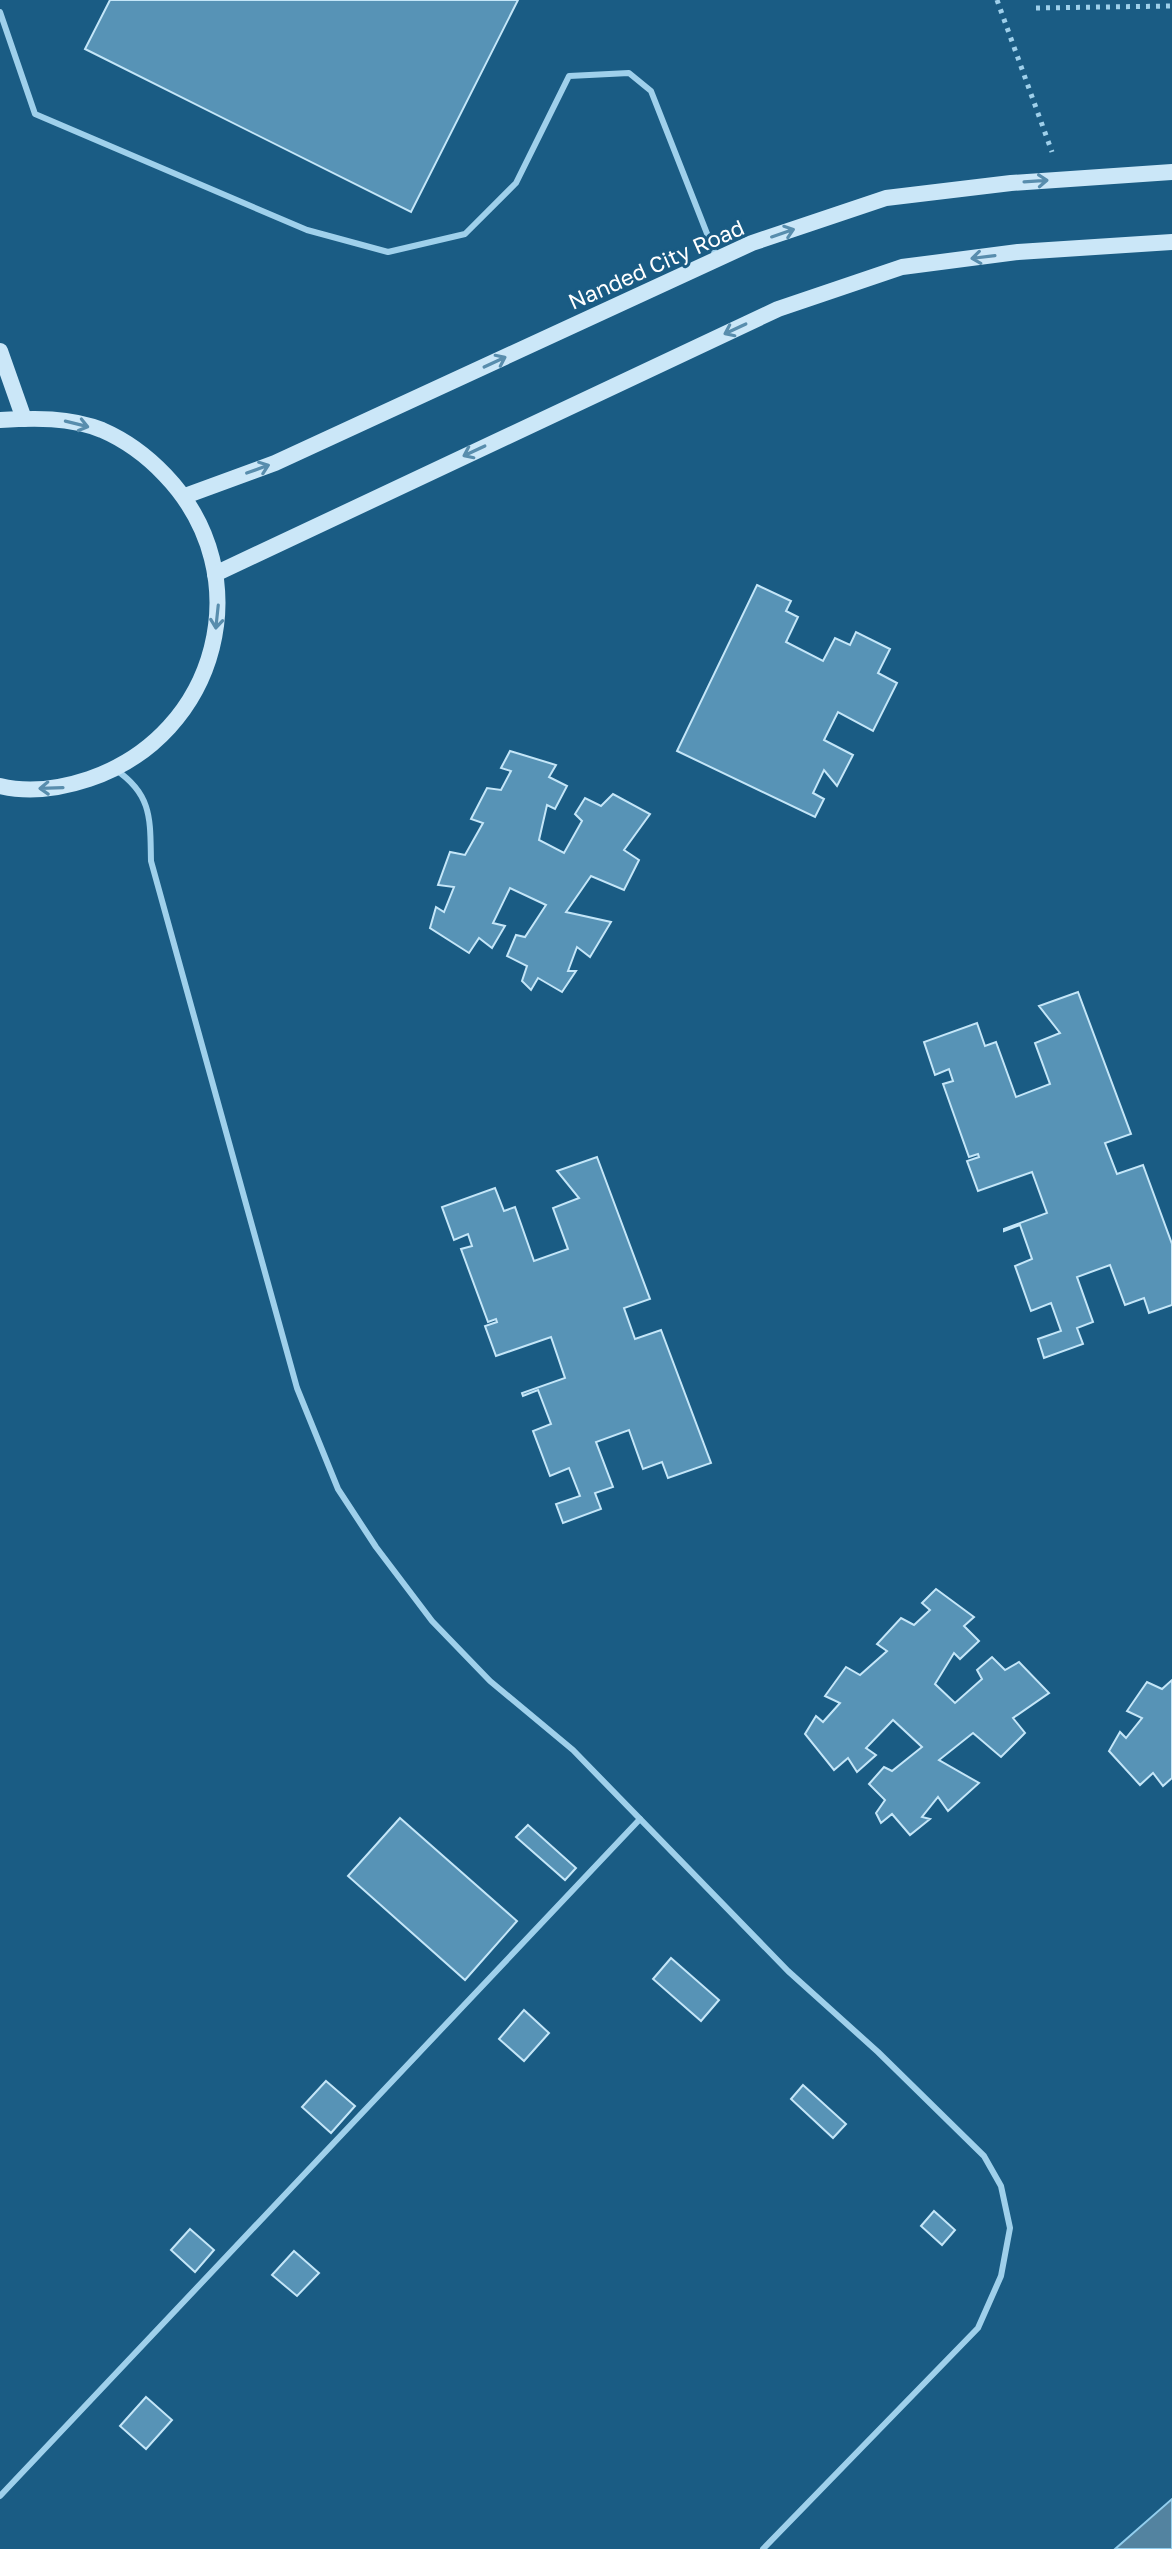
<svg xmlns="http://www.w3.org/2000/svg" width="1172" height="2549" viewBox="0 0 1172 2549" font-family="'Golos Text',sans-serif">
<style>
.water{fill:#5383a0;stroke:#92ceee;stroke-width:2}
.building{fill:#5793b6;stroke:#c4e6f8;stroke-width:2}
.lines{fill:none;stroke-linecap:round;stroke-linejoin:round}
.path{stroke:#9fd0eb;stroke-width:5;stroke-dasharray:4 6;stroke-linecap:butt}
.lane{stroke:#9fd0eb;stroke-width:6}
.secondary{stroke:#cbe7f8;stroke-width:16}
.oneway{stroke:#588dad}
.labels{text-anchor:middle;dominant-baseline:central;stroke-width:6;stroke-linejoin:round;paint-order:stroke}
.street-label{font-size:22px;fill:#fff;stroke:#1a5c84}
</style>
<rect width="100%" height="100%" fill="#1a5c84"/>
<path class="water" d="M1172,2499V2549H1115Z"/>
<g class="building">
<path d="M110,0H518L411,212L85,49Z"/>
<path d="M757,585L791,601L786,611L798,617L786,642L823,661L835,638L850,645L856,632L890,649L878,673L897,683L873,731L838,712L824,740L853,755L837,786L824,770L813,793L824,799L815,817L677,751Z"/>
<path d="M510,751L556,765L549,777L567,786L555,809L547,805L539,840L564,853L582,821L575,814L585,798L601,806L613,794L650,814L624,850L639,860L624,890L591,876L566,912L611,922L590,957L577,947L568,971H576L562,992L538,978L531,990L522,981L527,966L507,956L516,935L525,937L546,905L510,888L493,923L505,926L492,948L479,938L469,953L430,928L436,907L444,912L454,887L438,885L450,852L465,855L483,823L471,819L487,788L501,790L511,771L501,768Z"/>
<path d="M1078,992L1131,1134L1105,1143L1117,1174L1143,1165L1172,1244V1305L1149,1313L1144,1298L1125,1305L1110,1265L1077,1277L1093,1322L1077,1328L1083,1344L1044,1358L1038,1339L1061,1331L1051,1303L1031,1311L1015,1266L1032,1259L1020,1225L1004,1231V1229L1047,1213L1032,1172L978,1191L967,1161L979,1157L978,1154L969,1157L943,1084L953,1081L949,1069L935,1075L924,1042L977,1023L985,1046L996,1042L1016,1097L1050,1084L1035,1043L1060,1033L1039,1006Z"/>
<path d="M597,1157L650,1299L624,1308L635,1339L661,1330L711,1463L668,1478L662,1462L643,1469L629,1430L596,1442L613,1487L595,1493L601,1509L563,1523L556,1504L580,1496L569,1468L550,1476L533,1431L551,1424L538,1390L523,1396L522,1393L565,1378L551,1337L496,1356L485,1326L497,1322L496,1319L488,1322L461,1249L472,1246L468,1234L454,1240L442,1207L495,1188L504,1211L515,1207L534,1261L568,1249L553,1208L579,1198L557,1171Z"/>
<path d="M936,1589L974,1617L964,1626L979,1641L960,1659L954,1653L935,1684L955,1703L982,1679L977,1670L992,1657L1005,1670L1019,1662L1049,1693L1013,1718L1025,1733L1001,1757L973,1733L939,1760L979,1783L948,1811L938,1797L922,1817L930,1819L910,1835L892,1814L881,1823L876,1813L885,1800L869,1784L884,1767L892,1771L922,1747L893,1720L866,1748L876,1755L857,1772L848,1758L834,1770L805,1734L816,1716L823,1722L840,1703L825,1696L846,1667L860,1675L887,1651L877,1644L901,1618L914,1625L930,1610L922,1603Z"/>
<path d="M1172,1680V1778L1163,1786L1153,1773L1140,1785L1109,1751L1120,1732L1126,1738L1142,1718L1127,1711L1147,1682L1162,1689Z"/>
<path d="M400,1818L517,1921L465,1980L348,1876Z"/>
<path d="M528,1825L576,1868L565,1880L516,1837Z"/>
<path d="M671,1958L719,2000L701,2021L653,1979Z"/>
<path d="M524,2010L549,2033L524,2061L499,2039Z"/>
<path d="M326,2081L355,2106L331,2133L302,2107Z"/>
<path d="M803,2085L846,2124L833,2138L791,2099Z"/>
<path d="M934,2211L955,2230L942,2245L921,2226Z"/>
<path d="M190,2229L214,2250L195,2272L171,2250Z"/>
<path d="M294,2251L319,2273L297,2296L272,2275Z"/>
<path d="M146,2397L172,2420L146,2449L120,2426Z"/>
</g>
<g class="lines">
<g class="path">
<path d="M997,0L1052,152"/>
<path d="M1036,8L1172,6"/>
</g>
<g class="lane">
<path d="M0,12L35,114L307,230L388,252L465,234L516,183L569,76L629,73L651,91L717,259"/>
<path d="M116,770C153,795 150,821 151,861L297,1388L338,1489L376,1547L432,1621L490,1681L573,1750L788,1971L878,2052L984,2156L1001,2186L1010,2228L1001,2276L978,2328L763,2549"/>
<path d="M0,2496L640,1819"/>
</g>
<g class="secondary">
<path d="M0,351L24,419"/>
<path d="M0,420C35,418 69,417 102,430C125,440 148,457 165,475C261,575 219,735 89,779C62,788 29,793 0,786"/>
<path d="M185,496L275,463L752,243L886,198L1011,183L1172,172"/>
<path d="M215,574L778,309L902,267L1018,252L1172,242"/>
</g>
</g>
<defs><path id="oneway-shaft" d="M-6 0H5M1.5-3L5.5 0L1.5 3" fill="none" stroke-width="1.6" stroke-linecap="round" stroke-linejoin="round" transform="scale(2)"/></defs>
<g class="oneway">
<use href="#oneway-shaft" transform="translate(1036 181) rotate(-4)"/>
<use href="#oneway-shaft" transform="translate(783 233) rotate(-19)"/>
<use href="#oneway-shaft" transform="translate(983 257) rotate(173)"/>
<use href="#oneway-shaft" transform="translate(735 329) rotate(155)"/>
<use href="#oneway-shaft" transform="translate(495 362) rotate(-25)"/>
<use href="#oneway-shaft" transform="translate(77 424) rotate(14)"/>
<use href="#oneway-shaft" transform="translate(474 451) rotate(155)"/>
<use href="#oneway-shaft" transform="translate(258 469) rotate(-20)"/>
<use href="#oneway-shaft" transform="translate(217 617) rotate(96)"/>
<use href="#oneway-shaft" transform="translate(51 788) rotate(178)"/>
</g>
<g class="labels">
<g class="street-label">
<text transform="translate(656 264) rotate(-24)">Nanded City Road</text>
</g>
</g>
</svg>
